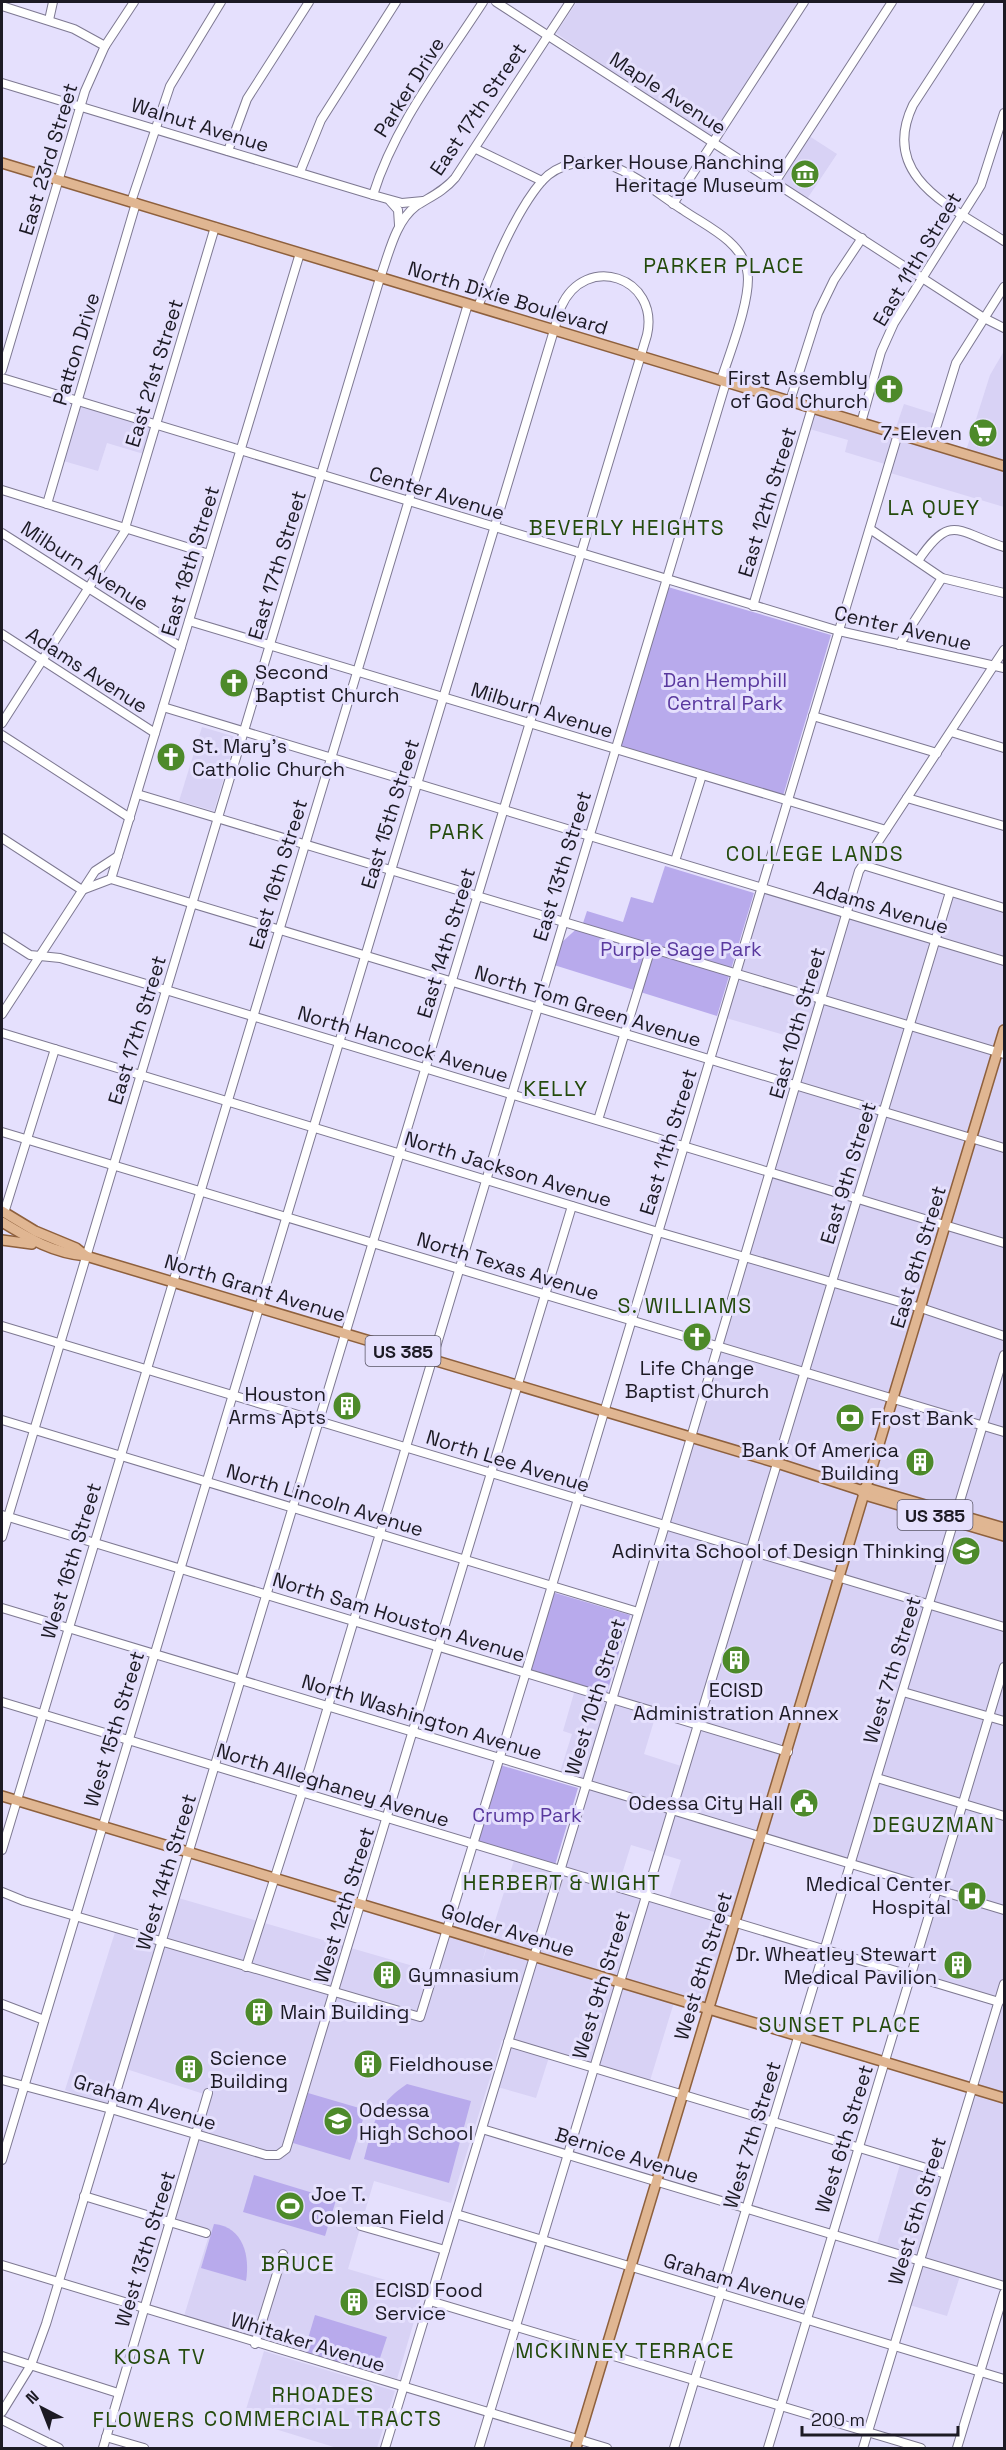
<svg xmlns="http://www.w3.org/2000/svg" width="1006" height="2450" viewBox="0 0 1006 2450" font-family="'Space Grotesk',sans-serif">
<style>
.built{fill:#d8d2f5;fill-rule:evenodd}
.green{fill:#b8aaec}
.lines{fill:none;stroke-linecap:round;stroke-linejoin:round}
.minor-casing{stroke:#7e7992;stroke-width:10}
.major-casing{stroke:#8e603d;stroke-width:12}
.minor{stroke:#fff;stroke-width:8}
.major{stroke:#e0b692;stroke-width:9}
.labels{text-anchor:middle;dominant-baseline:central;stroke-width:6;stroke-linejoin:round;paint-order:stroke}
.shield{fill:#e5e0fd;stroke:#585565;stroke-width:1.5}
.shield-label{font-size:18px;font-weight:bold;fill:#1c1a24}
.street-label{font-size:20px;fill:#1c1a24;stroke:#e5e0fd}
.poi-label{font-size:20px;fill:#1c1a24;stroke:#e5e0fd;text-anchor:start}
.park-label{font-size:20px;fill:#59389e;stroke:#e5e0fd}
.neighbourhood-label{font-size:21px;letter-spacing:1.5px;fill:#234a0b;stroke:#e5e0fd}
</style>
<rect width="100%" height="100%" fill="#e5e0fd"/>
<g class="built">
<path d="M577,2H799L713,142L556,33Z"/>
<path d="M806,134L837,154L805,202L775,182Z"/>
<path d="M1004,351V507L887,472L888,465L845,452L848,440L806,428L812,408L894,433L904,404L939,415L931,444L965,454L990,375Z"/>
<path d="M77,401L156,425L147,455L107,443L98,471L60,460Z"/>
<path d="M202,727L236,737L214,811L179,801Z"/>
<path d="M762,887L934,939L950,892L1002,907L1004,900V2095L976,2086L1002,2001L916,1973L940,1891L762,1838L710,2009L675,1999L649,2084L550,2054L536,2098L494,2086L507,2042L502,2040L451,2203L374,2181L348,2269L423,2291L397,2379L184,2316L209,2235L170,2222L207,2095L123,2068L111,2109L65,2090L116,1929L162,1941L175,1897L434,1972L447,1936L486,1948L481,1966L515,1857L560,1870L586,1784L559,1775L572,1734L563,1731L576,1686L612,1697L808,1042L726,1018ZM657,1711L697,1723L684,1767L644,1754ZM631,1845L681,1860L668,1902L618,1887Z"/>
<path d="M971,2088L1004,2098V2286L961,2273L947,2316L906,2304L919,2260L876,2247L901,2161L945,2174Z"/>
<path d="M264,2351L395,2391L377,2448H337L243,2419Z"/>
</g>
<g class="green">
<path d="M668,587L831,635L783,796L620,748Z"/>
<path d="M665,866L754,893L717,1016L554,965L561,943L583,923L587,911L623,922L631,897L653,903Z"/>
<path d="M552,1592L630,1615L607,1693L529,1669Z"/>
<path d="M500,1765L578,1788L555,1865L476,1842Z"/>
<path d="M407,2084L471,2101L449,2183L364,2159C374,2123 375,2105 407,2084Z"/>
<path d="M308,2093L366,2110L350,2160L293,2143Z"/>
<path d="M254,2175L336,2200L325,2236L243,2212Z"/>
<path d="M214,2224C244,2227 250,2257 246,2281L201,2268Z"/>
<path d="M315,2315L387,2337L375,2373L304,2352Z"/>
</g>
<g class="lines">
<g class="minor-casing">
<g id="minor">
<path d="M496,2L984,318L1004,328"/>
<path d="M980,2L913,105C878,178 954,208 1004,241"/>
<path d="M2,6L74,29L105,46"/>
<path d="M49,20L53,2"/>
<path d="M2,83L373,195L402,203L423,201"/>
<path d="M476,149L542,181"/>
<path d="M228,151L247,99L309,2"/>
<path d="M300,172L321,120L396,2"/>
<path d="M775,182L892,2"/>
<path d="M373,195C395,124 443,64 483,2"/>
<path d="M390,201L398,210L399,225"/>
<path d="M131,202L170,86L221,2"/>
<path d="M673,204L804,2"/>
<path d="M478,307C491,270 516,211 542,181C558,163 587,158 609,165C635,174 660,195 683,210C706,226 741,241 747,270C753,295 729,355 721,380"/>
<path d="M2,370L85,91L105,46L134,2"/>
<path d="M2,378L839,631L1004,668"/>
<path d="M790,401L818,313L834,280L862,238"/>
<path d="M861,423L881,352L894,323L981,185L1004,113"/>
<path d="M931,444L956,363L1004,287"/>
<path d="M2,490L209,554"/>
<path d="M47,504L136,203"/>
<path d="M125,528L215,227"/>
<path d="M870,529L942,578L1004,593"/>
<path d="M2,533L181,647"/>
<path d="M918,561C951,512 957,532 1004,547"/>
<path d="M753,606L812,408"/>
<path d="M189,621L886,830"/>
<path d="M2,634L155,733"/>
<path d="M899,645L942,578"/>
<path d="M163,707L1004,961"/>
<path d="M813,716L937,753"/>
<path d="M2,723L127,528"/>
<path d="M951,732L1004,748"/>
<path d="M2,735L130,818"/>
<path d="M137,794L1004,1054"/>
<path d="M907,798L1004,826"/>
<path d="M2,838L82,890"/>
<path d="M675,861L702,775"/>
<path d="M863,865L1004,908"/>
<path d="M111,879L300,253"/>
<path d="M82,890L111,879L1004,1148"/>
<path d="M2,937L30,955L60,958L1004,1243"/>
<path d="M2,1014L95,871L118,856"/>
<path d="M2,1033L658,1232L921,1308L1004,1336"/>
<path d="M598,1120L651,948"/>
<path d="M2,1132L1004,1432"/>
<path d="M4,1213L55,1049"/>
<path d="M2,1326L1004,1627"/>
<path d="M2,1420L638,1612"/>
<path d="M2,1515L788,1752"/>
<path d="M2,1537L380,278C389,254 395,222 416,206C430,197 444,191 455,178L570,2"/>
<path d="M2,1608L1004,1910"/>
<path d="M903,1692L1004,1721"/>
<path d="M2,1702L999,2002"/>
<path d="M877,1778L1004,1816"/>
<path d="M2,1850L468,304"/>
<path d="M2,1892L24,1901L420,2017L526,1672L898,434"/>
<path d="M246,1967L302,1793L726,382"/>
<path d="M2,2004L44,2020"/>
<path d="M508,2042L946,2174"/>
<path d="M2,2080L111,2109L266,2155H278L286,2149L572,1206"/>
<path d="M482,2129L1004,2286"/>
<path d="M2,2160L561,307C585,252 660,277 647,335L46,2324L31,2365L2,2412"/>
<path d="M84,2196L206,2233"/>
<path d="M456,2214L1004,2379"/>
<path d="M361,2226L445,2250"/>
<path d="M2,2265L607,2448"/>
<path d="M430,2301L921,2448"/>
<path d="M255,2344L283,2254"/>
<path d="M2,2356L118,2393"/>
<path d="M2,2420L59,2448"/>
<path d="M106,2437L144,2448"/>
<path d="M103,2448L208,2093"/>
<path d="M385,2448L665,1525L859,871L1004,650"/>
<path d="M479,2448L950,892"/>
<path d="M674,2448L1004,1355"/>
<path d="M768,2448L1004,1667"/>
<path d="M863,2448L1004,1984"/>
<path d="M957,2448L1004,2293"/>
</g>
</g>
<g class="major-casing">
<g id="major">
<path d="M2,163L1004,466"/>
<path d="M2,1211L35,1231L76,1248L86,1256"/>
<path d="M2,1222C30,1239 53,1253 86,1256L777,1463L860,1490L865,1495L1004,1536"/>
<path d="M2,1240L32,1244"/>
<path d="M863,1489L867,1488L1004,1528"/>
<path d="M2,1796L1004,2098"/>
<path d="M576,2448L1004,1030"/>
</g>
</g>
<use href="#minor" class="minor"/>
<use href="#major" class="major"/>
</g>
<defs>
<g id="museum-disc" transform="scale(1.5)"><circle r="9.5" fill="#4d8a2a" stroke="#e5e0fd"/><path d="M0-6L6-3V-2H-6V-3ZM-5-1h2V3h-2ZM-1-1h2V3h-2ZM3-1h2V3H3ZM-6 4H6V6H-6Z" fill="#fff"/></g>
<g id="church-disc" transform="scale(1.5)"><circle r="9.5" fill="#4d8a2a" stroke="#e5e0fd"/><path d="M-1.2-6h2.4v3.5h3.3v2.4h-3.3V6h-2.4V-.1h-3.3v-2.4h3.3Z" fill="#fff"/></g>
<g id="supermarket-disc" transform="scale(1.5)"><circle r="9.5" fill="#4d8a2a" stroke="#e5e0fd"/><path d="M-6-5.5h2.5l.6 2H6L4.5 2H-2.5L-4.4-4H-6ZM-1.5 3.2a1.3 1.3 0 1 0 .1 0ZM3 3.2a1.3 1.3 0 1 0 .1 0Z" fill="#fff"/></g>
<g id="building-disc" transform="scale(1.5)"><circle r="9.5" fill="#4d8a2a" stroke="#e5e0fd"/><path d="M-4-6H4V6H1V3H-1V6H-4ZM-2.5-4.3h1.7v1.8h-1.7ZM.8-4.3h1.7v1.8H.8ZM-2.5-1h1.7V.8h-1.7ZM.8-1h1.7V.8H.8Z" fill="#fff"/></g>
<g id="bank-disc" transform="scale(1.5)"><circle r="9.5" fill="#4d8a2a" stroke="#e5e0fd"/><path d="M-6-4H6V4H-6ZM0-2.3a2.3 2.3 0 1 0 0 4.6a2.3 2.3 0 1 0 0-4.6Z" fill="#fff"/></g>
<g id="school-disc" transform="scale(1.5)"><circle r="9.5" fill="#4d8a2a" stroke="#e5e0fd"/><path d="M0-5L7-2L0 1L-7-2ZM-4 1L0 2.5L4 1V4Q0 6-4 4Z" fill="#fff"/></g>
<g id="civic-disc" transform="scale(1.5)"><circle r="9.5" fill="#4d8a2a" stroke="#e5e0fd"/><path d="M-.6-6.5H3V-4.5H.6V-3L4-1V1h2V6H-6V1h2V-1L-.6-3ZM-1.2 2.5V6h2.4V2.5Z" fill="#fff"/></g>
<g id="hospital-disc" transform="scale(1.5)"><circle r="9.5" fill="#4d8a2a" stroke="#e5e0fd"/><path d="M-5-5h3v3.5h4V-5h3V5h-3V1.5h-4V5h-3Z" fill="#fff"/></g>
<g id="stadium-disc" transform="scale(1.5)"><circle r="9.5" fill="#4d8a2a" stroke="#e5e0fd"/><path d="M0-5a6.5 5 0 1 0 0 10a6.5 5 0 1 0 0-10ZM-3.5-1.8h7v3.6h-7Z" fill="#fff"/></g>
</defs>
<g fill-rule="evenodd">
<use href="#museum-disc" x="805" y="174"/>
<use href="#church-disc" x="889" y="389"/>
<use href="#supermarket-disc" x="983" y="433"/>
<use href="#church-disc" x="234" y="683"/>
<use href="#church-disc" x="171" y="757"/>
<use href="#church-disc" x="697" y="1337"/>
<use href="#building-disc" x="347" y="1406"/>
<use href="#bank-disc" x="850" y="1418"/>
<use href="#building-disc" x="920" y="1462"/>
<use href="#school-disc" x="966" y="1551"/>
<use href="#building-disc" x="736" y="1660"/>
<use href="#civic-disc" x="804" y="1803"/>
<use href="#hospital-disc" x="972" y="1896"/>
<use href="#building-disc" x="958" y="1965"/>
<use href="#building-disc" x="387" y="1975"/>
<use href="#building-disc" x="259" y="2012"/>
<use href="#building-disc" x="368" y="2064"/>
<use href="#building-disc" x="189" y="2069"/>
<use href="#school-disc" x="338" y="2121"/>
<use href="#stadium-disc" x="290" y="2206"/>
<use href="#building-disc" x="354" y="2302"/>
</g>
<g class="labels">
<g class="shield">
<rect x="365.5" y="1336" width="75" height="30" rx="4.5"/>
<rect x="897.5" y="1500" width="75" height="30" rx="4.5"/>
</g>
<g class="shield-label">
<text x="403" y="1351">US 385</text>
<text x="935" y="1515">US 385</text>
</g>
<g class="street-label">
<text transform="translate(409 87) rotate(-58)">Parker Drive</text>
<text transform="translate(668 93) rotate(33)">Maple Avenue</text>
<text transform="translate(478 109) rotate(-56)">East 17th Street</text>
<text transform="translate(200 125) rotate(17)">Walnut Avenue</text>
<text transform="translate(48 159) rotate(-73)">East 23rd Street</text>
<text transform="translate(917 259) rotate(-59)">East 11th Street</text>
<text transform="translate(508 298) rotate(17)">North Dixie Boulevard</text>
<text transform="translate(76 349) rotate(-73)">Patton Drive</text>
<text transform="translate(154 373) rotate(-73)">East 21st Street</text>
<text transform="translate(437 493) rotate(17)">Center Avenue</text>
<text transform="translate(767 502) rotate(-73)">East 12th Street</text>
<text transform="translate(190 561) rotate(-73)">East 18th Street</text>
<text transform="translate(277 565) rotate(-73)">East 17th Street</text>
<text transform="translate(85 566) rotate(33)">Milburn Avenue</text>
<text transform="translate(903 628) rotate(13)">Center Avenue</text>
<text transform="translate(87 670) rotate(33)">Adams Avenue</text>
<text transform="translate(542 710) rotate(17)">Milburn Avenue</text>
<text transform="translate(390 814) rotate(-73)">East 15th Street</text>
<text transform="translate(562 866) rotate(-73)">East 13th Street</text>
<text transform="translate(278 874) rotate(-73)">East 16th Street</text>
<text transform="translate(881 907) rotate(17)">Adams Avenue</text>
<text transform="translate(446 943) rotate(-73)">East 14th Street</text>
<text transform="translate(588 1006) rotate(17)">North Tom Green Avenue</text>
<text transform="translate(797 1023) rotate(-74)">East 10th Street</text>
<text transform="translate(137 1030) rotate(-73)">East 17th Street</text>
<text transform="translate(403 1044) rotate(17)">North Hancock Avenue</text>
<text transform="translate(668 1142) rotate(-73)">East 11th Street</text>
<text transform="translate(508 1169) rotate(17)">North Jackson Avenue</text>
<text transform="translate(848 1173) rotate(-73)">East 9th Street</text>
<text transform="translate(918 1257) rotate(-73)">East 8th Street</text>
<text transform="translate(508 1266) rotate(17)">North Texas Avenue</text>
<text transform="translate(255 1288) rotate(17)">North Grant Avenue</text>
<text transform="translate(508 1461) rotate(17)">North Lee Avenue</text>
<text transform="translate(325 1500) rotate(17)">North Lincoln Avenue</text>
<text transform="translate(71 1561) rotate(-73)">West 16th Street</text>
<text transform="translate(399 1617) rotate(17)">North Sam Houston Avenue</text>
<text transform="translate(892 1670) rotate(-73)">West 7th Street</text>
<text transform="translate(595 1697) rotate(-73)">West 10th Street</text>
<text transform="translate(422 1717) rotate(17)">North Washington Avenue</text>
<text transform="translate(114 1729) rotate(-73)">West 15th Street</text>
<text transform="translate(333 1785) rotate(17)">North Alleghaney Avenue</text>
<text transform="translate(166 1872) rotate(-73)">West 14th Street</text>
<text transform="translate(344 1905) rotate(-73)">West 12th Street</text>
<text transform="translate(508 1930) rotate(17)">Golder Avenue</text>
<text transform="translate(703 1966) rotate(-73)">West 8th Street</text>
<text transform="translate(601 1985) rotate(-73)">West 9th Street</text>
<text transform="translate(145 2102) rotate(17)">Graham Avenue</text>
<text transform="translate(752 2135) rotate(-73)">West 7th Street</text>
<text transform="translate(844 2139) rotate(-73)">West 6th Street</text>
<text transform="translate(627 2155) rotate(17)">Bernice Avenue</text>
<text transform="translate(917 2211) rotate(-73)">West 5th Street</text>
<text transform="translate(145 2249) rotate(-73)">West 13th Street</text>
<text transform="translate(735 2281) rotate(17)">Graham Avenue</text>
<text transform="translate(308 2342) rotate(17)">Whitaker Avenue</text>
</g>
<g class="poi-label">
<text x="784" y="162" text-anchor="end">Parker House Ranching<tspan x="784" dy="23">Heritage Museum</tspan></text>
<text x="868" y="378" text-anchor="end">First Assembly<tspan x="868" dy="23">of God Church</tspan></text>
<text x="962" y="433" text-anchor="end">7-Eleven</text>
<text x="255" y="672">Second<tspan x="255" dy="23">Baptist Church</tspan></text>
<text x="192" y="746">St. Mary's<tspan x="192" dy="23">Catholic Church</tspan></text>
<text x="697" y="1368" text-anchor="middle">Life Change<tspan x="697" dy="23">Baptist Church</tspan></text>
<text x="326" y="1394" text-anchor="end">Houston<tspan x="326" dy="23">Arms Apts</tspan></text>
<text x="871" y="1418">Frost Bank</text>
<text x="899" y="1450" text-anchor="end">Bank Of America<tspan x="899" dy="23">Building</tspan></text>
<text x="945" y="1551" text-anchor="end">Adinvita School of Design Thinking</text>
<text x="736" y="1690" text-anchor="middle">ECISD<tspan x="736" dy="23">Administration Annex</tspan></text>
<text x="783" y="1803" text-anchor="end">Odessa City Hall</text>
<text x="951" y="1884" text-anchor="end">Medical Center<tspan x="951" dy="23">Hospital</tspan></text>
<text x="937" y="1954" text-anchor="end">Dr. Wheatley Stewart<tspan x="937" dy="23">Medical Pavilion</tspan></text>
<text x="408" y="1975">Gymnasium</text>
<text x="280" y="2012">Main Building</text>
<text x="210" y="2058">Science<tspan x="210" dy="23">Building</tspan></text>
<text x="389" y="2064">Fieldhouse</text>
<text x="359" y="2110">Odessa<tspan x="359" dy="23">High School</tspan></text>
<text x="311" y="2194">Joe T.<tspan x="311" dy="23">Coleman Field</tspan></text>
<text x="375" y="2290">ECISD Food<tspan x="375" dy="23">Service</tspan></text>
</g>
<g class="park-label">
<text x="725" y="680">Dan Hemphill<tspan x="725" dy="23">Central Park</tspan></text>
<text x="681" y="949">Purple Sage Park</text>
<text x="527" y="1815">Crump Park</text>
</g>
<g class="neighbourhood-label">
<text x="724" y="265">PARKER PLACE</text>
<text x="934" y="507">LA QUEY</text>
<text x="627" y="527">BEVERLY HEIGHTS</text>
<text x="457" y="831">PARK</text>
<text x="815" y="853">COLLEGE LANDS</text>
<text x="556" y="1088">KELLY</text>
<text x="685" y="1305">S. WILLIAMS</text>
<text x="934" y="1824">DEGUZMAN</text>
<text x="562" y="1882">HERBERT &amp; WIGHT</text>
<text x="840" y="2024">SUNSET PLACE</text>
<text x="298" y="2263">BRUCE</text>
<text x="625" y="2350">MCKINNEY TERRACE</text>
<text x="160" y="2356">KOSA TV</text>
<text x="323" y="2394">RHOADES<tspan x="323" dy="24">COMMERCIAL TRACTS</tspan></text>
<text x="144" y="2419">FLOWERS</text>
</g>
</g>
<rect width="1006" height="2450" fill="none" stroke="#1c1a24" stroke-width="6"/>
<g transform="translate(42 2408) rotate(318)" stroke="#e5e0fd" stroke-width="4.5" paint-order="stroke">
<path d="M0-4.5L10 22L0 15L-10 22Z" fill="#1c1a24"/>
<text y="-9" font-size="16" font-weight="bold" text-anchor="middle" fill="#1c1a24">N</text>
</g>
<path d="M802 2426v9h156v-9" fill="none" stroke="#1c1a24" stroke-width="3"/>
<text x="811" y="2426" font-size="18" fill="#1c1a24" stroke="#e5e0fd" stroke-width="4.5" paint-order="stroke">200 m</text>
</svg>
